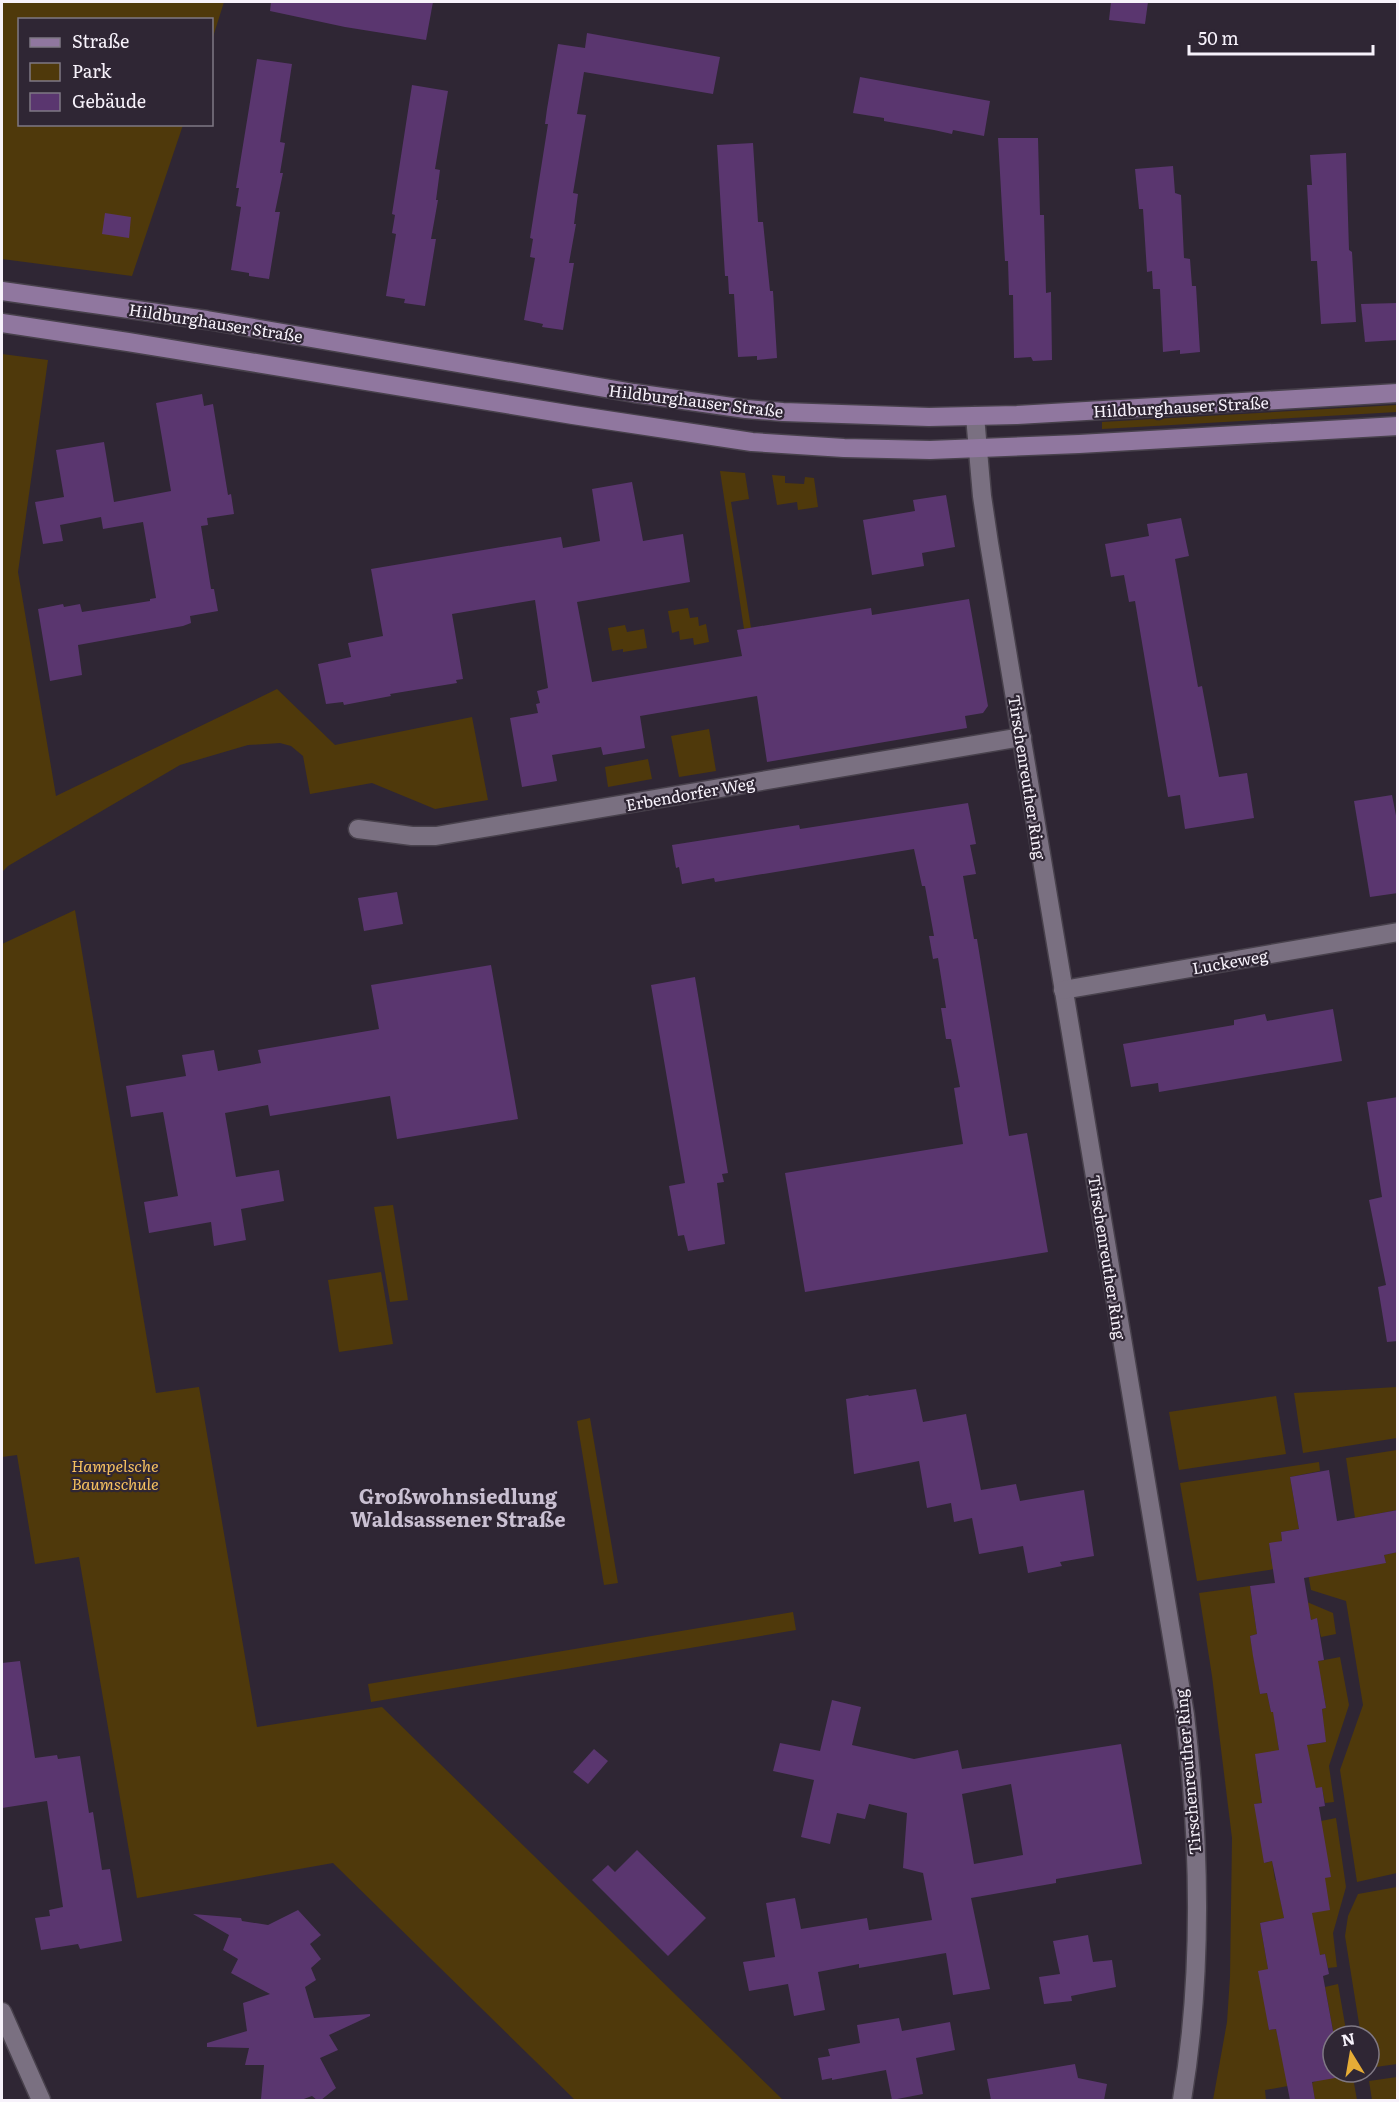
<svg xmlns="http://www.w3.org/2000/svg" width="1399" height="2102" viewBox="0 0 1399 2102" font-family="Literata,serif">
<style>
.green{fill:#4f390b}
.building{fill:#5a366f;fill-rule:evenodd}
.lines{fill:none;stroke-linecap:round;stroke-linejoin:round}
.minor-casing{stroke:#48414c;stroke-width:21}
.secondary-casing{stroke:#48414c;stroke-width:21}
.minor{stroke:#7a7081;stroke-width:18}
.secondary{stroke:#90779f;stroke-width:18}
.labels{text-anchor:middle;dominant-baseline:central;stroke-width:4.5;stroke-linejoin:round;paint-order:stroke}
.street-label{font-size:16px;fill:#f7f2fb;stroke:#2f2634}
.park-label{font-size:16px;font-style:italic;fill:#f6c15f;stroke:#2f2634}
.quarter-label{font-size:20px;font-weight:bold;fill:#cac0d2;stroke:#2f2634}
</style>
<rect width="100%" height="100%" fill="#2f2634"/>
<g class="green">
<path d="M2,2H224L212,40V20H20V124L183,125L132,276L2,259Z"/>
<path d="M2,354L48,360L18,572L56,796L277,689L335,745L472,717L488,800L435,809L372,783L310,794L303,756L291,746L280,743L248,745L180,765L8,866L2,872Z"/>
<path d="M1397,405V412L1102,429V422Z"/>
<path d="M720,471L745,473L749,499L731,502L751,628L744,629Z"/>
<path d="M772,475L785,476V483L804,484L805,477L814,478L818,507L798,510L797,502L777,505Z"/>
<path d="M688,608L690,618L698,617L699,626L706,624L709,642L694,645L693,638L680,640L679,631L672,633L668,611Z"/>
<path d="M625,625L627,632L644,629L647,648L623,652V649L612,651L608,628Z"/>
<path d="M709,729L716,771L679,777L671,736Z"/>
<path d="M648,759L652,779L608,787L605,767Z"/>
<path d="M75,910L156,1393L199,1387L257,1727L382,1707L783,2100H575L333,1863L137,1898L79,1557L35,1564L17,1455L2,1457V944Z"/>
<path d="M393,1205L408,1300L390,1302L374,1207Z"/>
<path d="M381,1272L393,1344L339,1352L328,1280Z"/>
<path d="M1397,1387V1438L1303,1453L1294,1393Z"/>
<path d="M1276,1396L1286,1454L1179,1470L1169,1412Z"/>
<path d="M590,1418L618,1583L604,1585L577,1421Z"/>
<path d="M1397,1450V1510L1355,1518L1346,1458Z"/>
<path d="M1319,1462L1320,1471L1290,1477L1299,1529L1281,1532L1282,1541L1269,1544L1272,1564L1281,1568L1197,1581L1180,1483Z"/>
<path d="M1397,1552V1873L1357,1882L1340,1770L1363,1705L1346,1601L1311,1590L1307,1568L1386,1563L1384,1555Z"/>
<path d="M1250,1586L1257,1634L1250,1636L1260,1694L1267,1693L1271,1712L1280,1710L1276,1730L1279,1750L1257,1771L1262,1803L1255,1804L1265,1863L1272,1861L1275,1880L1284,1879L1280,1898L1284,1918L1260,1923L1268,1969L1266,2010L1269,2030L1276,2029L1280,2048L1289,2046L1288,2086L1265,2090L1266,2100H1213L1227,2022L1230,1977L1232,1838L1212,1676L1199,1593Z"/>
<path d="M1300,1599L1333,1613L1336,1634L1321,1637L1317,1619L1311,1620L1309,1610L1303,1611Z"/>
<path d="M793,1612L796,1630L371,1702L368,1684Z"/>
<path d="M1340,1657L1349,1705L1329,1766L1334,1802L1325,1803L1322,1788H1316L1302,1746L1325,1742L1322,1709L1326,1708L1321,1679L1314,1662Z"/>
<path d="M1336,1818L1346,1887L1333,1933L1337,1967L1328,1968L1325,1954L1320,1955L1306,1914L1325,1878L1321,1821Z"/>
<path d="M1397,1887V2064L1369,2068V2036H1361L1345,1936L1348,1916L1358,1894Z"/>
<path d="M1338,1984L1347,2036H1334L1325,1987Z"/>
<path d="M1334,2072H1352L1357,2100H1315L1312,2083Z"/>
<path d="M1397,2077V2100H1372L1369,2081Z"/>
</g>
<g class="building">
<path d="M271,2H433L426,40L345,27L270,11Z"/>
<path d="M1111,2H1148L1145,24L1109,20Z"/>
<path d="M587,33L720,57L713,94L584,72L577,114L586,115L573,193L578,194L574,224H576L569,263H574L563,330L542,327L543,324L524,320L535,258L530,257L533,239L530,238L548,124H545L547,109L558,44L585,48Z"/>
<path d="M257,59L292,64L280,142L285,143L280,173H283L275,212H280L269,279L249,276V273L231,270L241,207L236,206L239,188H236Z"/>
<path d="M860,77L990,101L984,136L953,130L952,134L934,130L884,121V118L853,113Z"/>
<path d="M412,85L448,91L435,169L440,170L436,200H438L431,239H436L425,306L404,303L405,299L386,296L396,234L392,233L395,215L392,214Z"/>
<path d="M998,138H1038L1040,215H1044L1046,293L1051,292L1052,360L1033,361L1031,357L1014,358L1013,295H1009L1008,261H1005Z"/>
<path d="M753,143L758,222H763L770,291H773L777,358L757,360V356L738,357L734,294H729L728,276H725L717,145Z"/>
<path d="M1346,153L1349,250L1352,252L1356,322L1321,324L1317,261H1311L1307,185H1312L1310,155Z"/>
<path d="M1173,166L1175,193L1181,195L1184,258L1190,259L1192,286H1196L1200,352L1180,354V350L1163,352L1160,289H1153L1152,271L1147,272L1143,209H1139L1135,169Z"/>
<path d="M105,213L131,217L129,238L102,234Z"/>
<path d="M1398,303V340L1365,342L1361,304Z"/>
<path d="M202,394L204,406L213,404L228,495L231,494L234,514L207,518L208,525L201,526L211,589H214L218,611L190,616L191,623L183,626L78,645L82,675L50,681L38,609L63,604L64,607L80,604L82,612L150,601V599L156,598L143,522L103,529L101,517L60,525L63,541L43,544L35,502L64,497L56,450L104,442L114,502L171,491L156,403Z"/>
<path d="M632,482L643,541L683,534L690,582L577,602L592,682L742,656L737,630L871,608L872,615L969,599L988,706L983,713L965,716L967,728L767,762L757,696L640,716L645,748L603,755L601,747L552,755L557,781L522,787L510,718L538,713L536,704L540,703L537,691L548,688L535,600L452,614L463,679L456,680L457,683L390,694L391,696L344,705L343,702L326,704L318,664L351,657L348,643L383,636L371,569L561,537L563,548L600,541L592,489Z"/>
<path d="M946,495L955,547L922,553L924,566L872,575L863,520L915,511L913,500Z"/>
<path d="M1181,518L1189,556L1175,559L1198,687L1202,686L1219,777L1247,773L1254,818L1185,829L1180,795L1168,797L1135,601L1129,602L1124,575L1111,577L1105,544L1149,536L1147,524Z"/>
<path d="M1392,795L1398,826V893L1370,897L1354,801Z"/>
<path d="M968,803L976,844L970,845L976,874L963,876L974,939H977L1009,1136L1027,1133L1048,1252L805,1292L785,1173L963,1144L954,1088L960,1087L951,1039H946L941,1008H946L938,958L933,959L929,936H934L925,886H922L914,849L715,882L714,878L682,884L679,867L676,868L672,845L799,825L800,829Z"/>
<path d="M397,892L403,924L364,931L358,898Z"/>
<path d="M491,965L518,1119L397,1139L390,1096L270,1116L268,1105L225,1113L236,1177L279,1170L284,1201L241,1209L246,1240L214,1246L211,1222L149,1233L144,1202L178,1196L163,1112L131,1117L126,1086L186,1076L182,1055L214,1050L218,1071L261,1063L258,1050L379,1029L371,985Z"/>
<path d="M695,977L728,1173L722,1174L724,1182L717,1183L725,1244L688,1251L684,1235L678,1236L669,1186L685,1183L651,985Z"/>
<path d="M1333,1009L1342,1061L1159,1092L1158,1083L1131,1087L1123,1044L1234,1025V1020L1265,1014L1267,1021Z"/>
<path d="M1398,1097V1341L1387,1342L1378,1287L1386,1285L1369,1200L1382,1197L1367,1102Z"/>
<path d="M916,1389L923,1422L966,1414L981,1490L1016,1484L1020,1501L1084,1490L1094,1556L1060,1562L1062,1566L1028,1573L1023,1546L979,1554L972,1518L954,1522L951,1503L927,1508L919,1461L854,1474L846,1399L868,1395L869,1396Z"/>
<path d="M1329,1470L1337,1521L1398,1510V1552L1384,1555L1386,1563L1304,1578L1311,1620L1317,1618L1324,1660L1318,1661L1326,1708L1322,1709L1326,1742L1307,1745L1316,1788L1322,1787L1325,1806L1319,1807L1331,1877L1325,1878L1330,1910L1312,1913L1320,1955L1325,1954L1329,1974L1323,1976L1333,2031V2045H1329L1335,2078L1312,2082L1315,2100H1290L1276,2029L1269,2030L1258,1971L1268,1969L1260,1923L1284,1918L1272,1861L1264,1863L1254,1804L1262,1803L1255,1754L1279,1750L1273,1712H1271L1267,1693L1260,1694L1253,1656L1250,1636L1257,1634L1250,1586L1275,1583L1269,1543L1282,1541L1281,1532L1299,1529L1290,1477Z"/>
<path d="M20,1661L35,1758L57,1755L58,1759L80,1756L89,1813L93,1812L102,1870L110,1869L122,1941L80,1949L78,1944L41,1950L35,1918L50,1916L49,1910L63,1907L47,1801L2,1808V1663Z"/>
<path d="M832,1700L861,1707L852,1745L914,1759L958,1750L962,1769L1121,1744L1142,1864L1056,1879V1883L971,1898L990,1989L953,1995L946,1953L859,1968V1964L818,1972L825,2010L794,2016L788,1984L749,1991L743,1962L775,1957L766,1903L795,1898L801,1929L867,1918L869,1930L932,1920L923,1873L903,1868L907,1813L869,1804L865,1819L837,1813L830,1844L801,1837L814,1780L773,1771L780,1743L820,1751ZM1011,1784L1023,1855L974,1864L962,1794Z"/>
<path d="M594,1749L608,1761L588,1784L573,1772Z"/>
<path d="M637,1850L706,1918L668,1956L592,1880L608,1865L615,1872Z"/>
<path d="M298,1910L321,1935L310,1944L321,1959L311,1968L316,1980L305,1987L314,2018L370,2014V2016L329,2035L338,2050L320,2058L336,2088L321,2100H317L312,2096L301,2100L261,2099L264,2065H245L249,2048L207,2047V2043L247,2031L243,2003L270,1994L231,1973L238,1959L223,1950L229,1935L193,1914L241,1918L242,1921L268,1925Z"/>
<path d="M1088,1935L1093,1962L1112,1960L1116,1987L1071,1996L1072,2001L1044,2004L1039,1977L1060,1974L1053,1941Z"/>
<path d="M899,2018L902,2031L950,2022L955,2050L916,2058L923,2094L892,2100L886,2070L832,2080V2078L822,2080L818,2058L830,2056L828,2049L860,2043L857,2025Z"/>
<path d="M1075,2064L1078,2078L1107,2084L1104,2100H991L987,2079Z"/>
</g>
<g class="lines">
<g class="minor-casing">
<g id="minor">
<path d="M975,416L982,496L989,543L1185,1715C1200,1841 1203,1974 1182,2100"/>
<path d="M358,829L412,836H436L1022,737"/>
<path d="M1063,990L1398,932"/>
<path d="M2,2012L41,2100"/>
</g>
</g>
<g class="secondary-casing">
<g id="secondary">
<path d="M2,291L207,320L634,393L746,409L783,412L929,417L1017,415L1398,393"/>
<path d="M2,323L128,342L573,415L752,442L844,448L930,450L1079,444L1398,426"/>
</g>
</g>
<use href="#minor" class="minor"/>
<use href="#secondary" class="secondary"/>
</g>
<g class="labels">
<g class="street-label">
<text transform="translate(216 322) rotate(9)">Hildburghauser Straße</text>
<text transform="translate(696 400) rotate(7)">Hildburghauser Straße</text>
<text transform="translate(1181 406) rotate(-3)">Hildburghauser Straße</text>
<text transform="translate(1028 777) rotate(81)">Tirschenreuther Ring</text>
<text transform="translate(690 793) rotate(-10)">Erbendorfer Weg</text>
<text transform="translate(1230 961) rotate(-10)">Luckeweg</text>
<text transform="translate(1108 1257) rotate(81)">Tirschenreuther Ring</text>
<text transform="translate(1187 1772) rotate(-95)">Tirschenreuther Ring</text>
</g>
<g class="park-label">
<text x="115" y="1465">Hampelsche<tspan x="115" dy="18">Baumschule</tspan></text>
</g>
<g class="quarter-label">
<text x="458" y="1495">Großwohnsiedlung<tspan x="458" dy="23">Waldsassener Straße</tspan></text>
</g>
</g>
<rect width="1399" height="2102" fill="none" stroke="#f7f2fb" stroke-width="6"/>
<rect x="18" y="18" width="195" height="108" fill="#2f2634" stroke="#7f7884" stroke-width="1.5"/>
<rect x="30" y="38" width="30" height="9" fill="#90779f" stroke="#7f7884" stroke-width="1.5"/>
<text x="72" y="48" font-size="18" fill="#f7f2fb">Straße</text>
<rect x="30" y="63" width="30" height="18" fill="#4f390b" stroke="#7f7884" stroke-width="1.5"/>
<text x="72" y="78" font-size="18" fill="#f7f2fb">Park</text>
<rect x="30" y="93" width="30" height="18" fill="#5a366f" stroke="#7f7884" stroke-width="1.5"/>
<text x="72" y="108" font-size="18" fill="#f7f2fb">Gebäude</text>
<g transform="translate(1351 2054) rotate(349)"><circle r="28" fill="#2f2634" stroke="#7f7884" stroke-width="1.5"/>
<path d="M0-4.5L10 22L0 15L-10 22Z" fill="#e6ac36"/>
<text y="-9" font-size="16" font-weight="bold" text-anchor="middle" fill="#f7f2fb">N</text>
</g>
<path d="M1189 45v9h184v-9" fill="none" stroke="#f7f2fb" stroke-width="3"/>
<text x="1198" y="45" font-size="18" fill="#f7f2fb" stroke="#2f2634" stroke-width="4.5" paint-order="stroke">50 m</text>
</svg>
